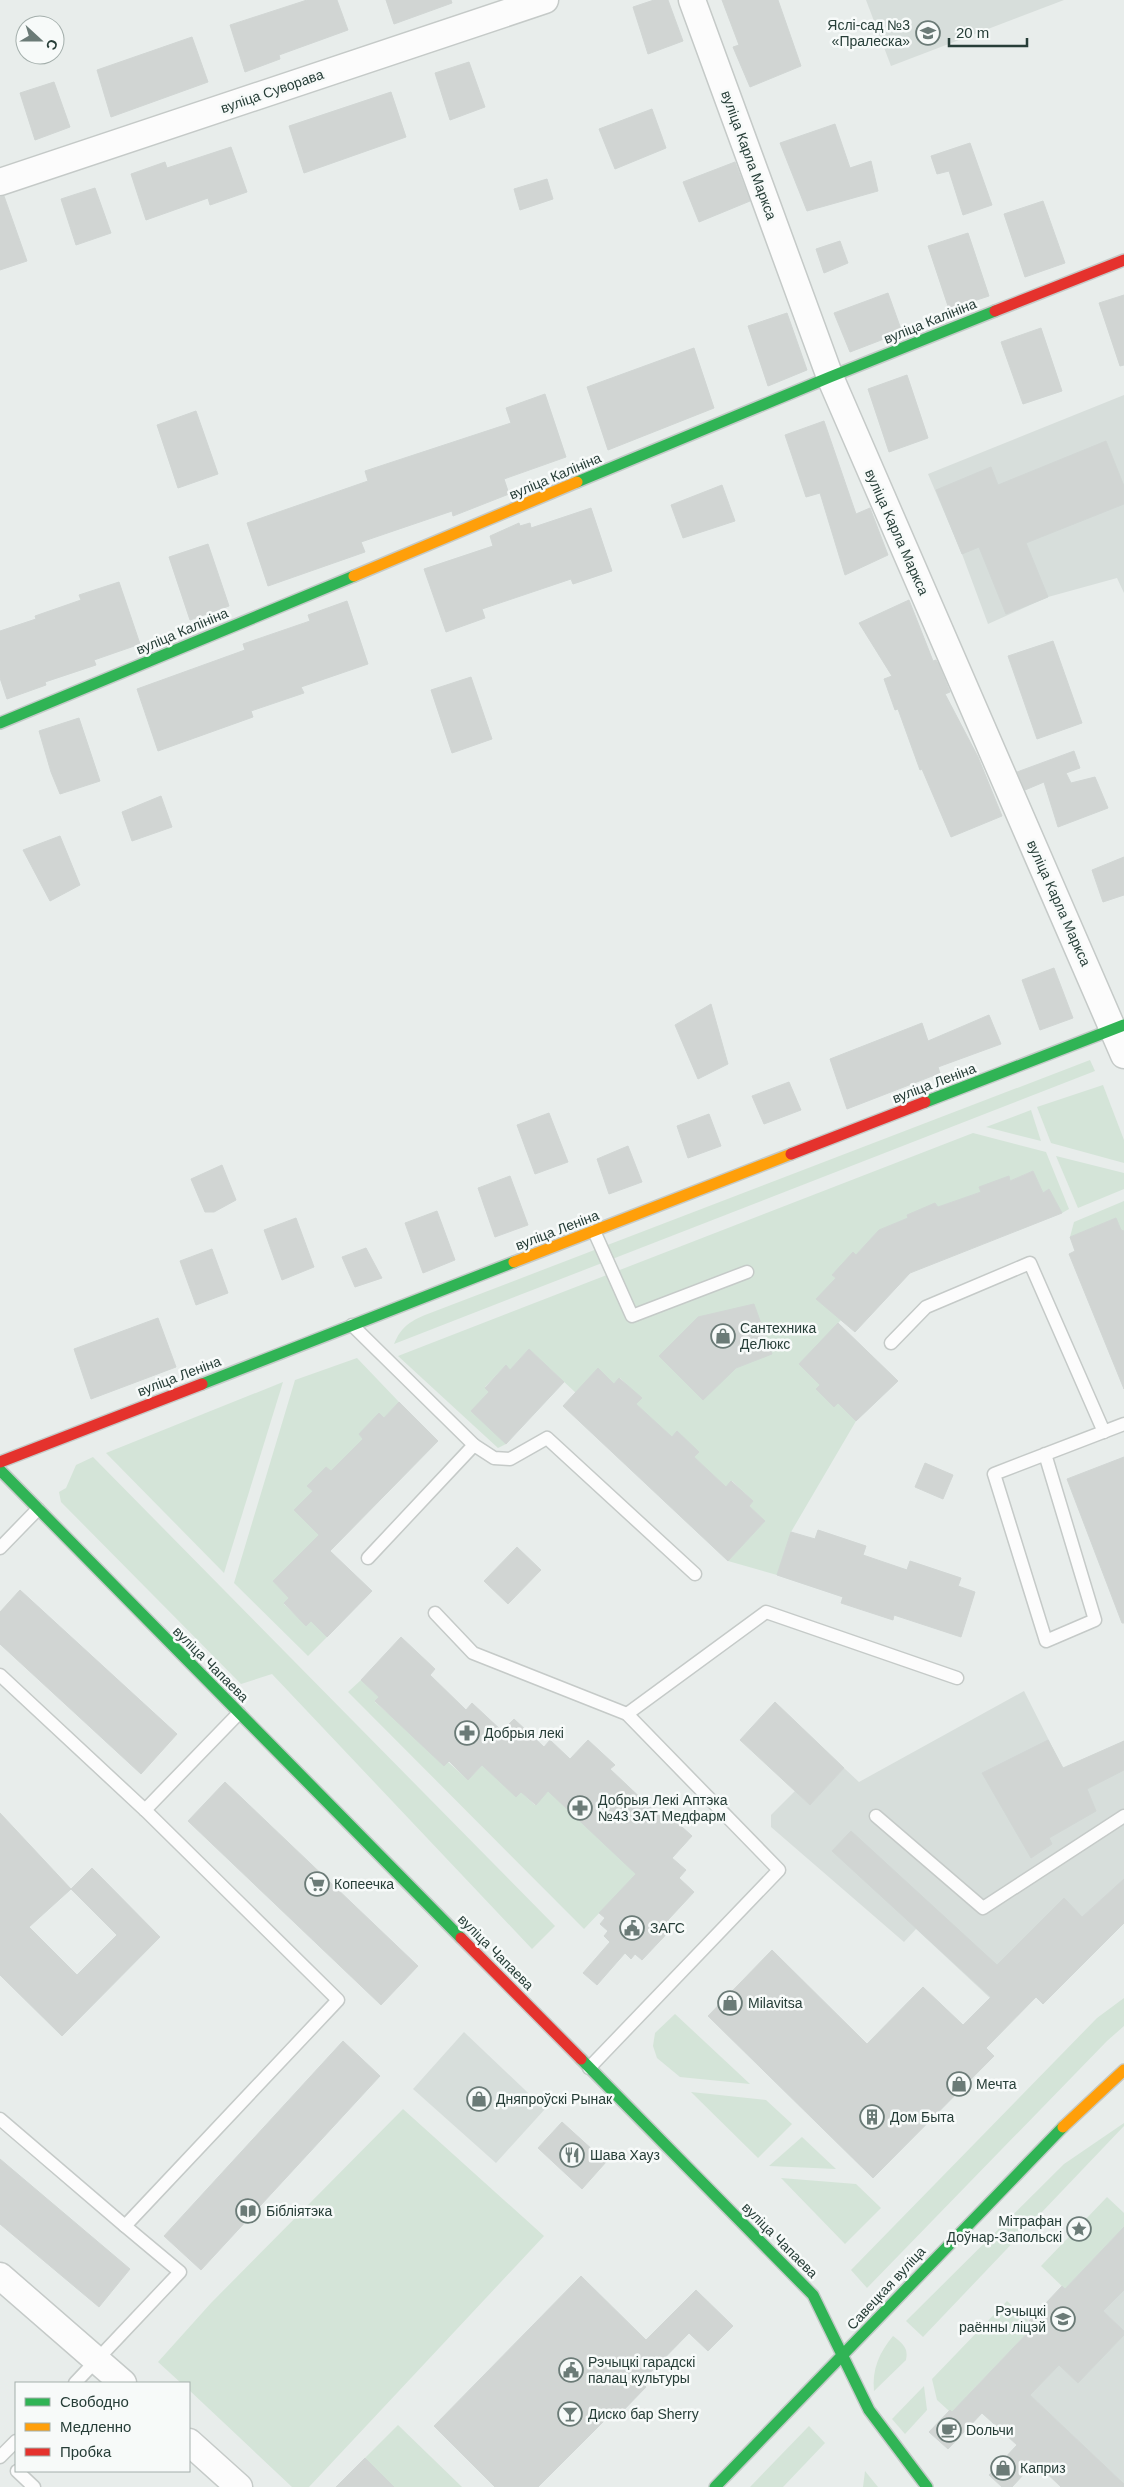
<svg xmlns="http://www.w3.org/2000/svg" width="1124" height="2487" viewBox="0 0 1124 2487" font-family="Helvetica,sans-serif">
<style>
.built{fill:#d7dedb}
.green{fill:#d4e4d8}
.building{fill:#d1d5d3;stroke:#d1d6d4;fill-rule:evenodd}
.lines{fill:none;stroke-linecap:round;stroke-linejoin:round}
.lane-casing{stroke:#c5cac8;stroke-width:15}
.street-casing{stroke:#c5cac8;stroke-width:29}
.fast-casing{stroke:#c4cac8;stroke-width:14}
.slow-casing{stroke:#c4cac8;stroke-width:14}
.jam-casing{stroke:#c4cac8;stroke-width:14}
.lane{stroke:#fcfcfc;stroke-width:12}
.street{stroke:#fcfcfc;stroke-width:26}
.fast{stroke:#30b455;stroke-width:11}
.slow{stroke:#ff9f0a;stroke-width:11}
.jam{stroke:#e5322d;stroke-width:11}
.labels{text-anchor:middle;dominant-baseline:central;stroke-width:5;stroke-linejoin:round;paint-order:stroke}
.poi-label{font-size:14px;fill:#273e38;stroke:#f7faf9;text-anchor:start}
.street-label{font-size:14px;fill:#273e38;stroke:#f7faf9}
</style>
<rect width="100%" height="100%" fill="#e8edeb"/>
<g class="built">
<path d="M866,0H1064L891,66Z"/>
<path d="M1124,395V593L1117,578L1048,597L988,624L962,554L928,474Z"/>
<path d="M1024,1691L1063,1768L1124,1741V1883L1113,1889L1082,1917L1064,1899L1012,1976L990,1998L916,1929L904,1942L771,1827V1815L795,1791L810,1805L844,1768L859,1782Z"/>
<path d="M464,2032L545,2109L496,2163L413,2089Z"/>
<path d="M1124,2290V2331L1103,2311Z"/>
<path d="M1124,2335V2487L1121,2481L1030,2395L1059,2365L1078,2383Z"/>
</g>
<g class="green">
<path d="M1090,1060L1095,1071L394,1344C401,1327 409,1322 425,1315Z"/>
<path d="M1103,1085L1124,1140V1163L1051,1143L1037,1107Z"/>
<path d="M1031,1110L1041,1141L986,1127Z"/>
<path d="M973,1133L1046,1152L1069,1209L1062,1213L1049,1189L1043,1193L1033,1171L1010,1181L1009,1177L979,1187L981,1192L938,1207L935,1203L907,1215L908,1218L879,1230L856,1255L832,1275L836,1278L817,1299L841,1320L800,1364L820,1385L817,1389L834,1407L838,1403L856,1421L791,1532L777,1575L728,1561L765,1521L749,1506L753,1501L732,1481L726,1487L694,1457L699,1452L677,1432L672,1437L636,1404L641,1398L620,1378L614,1384L598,1368L576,1393L529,1349L510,1370L505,1366L485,1387L489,1392L506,1444L498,1448L398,1356Z"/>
<path d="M1056,1156L1124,1173V1189L1078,1208Z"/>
<path d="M1124,1201V1231L1121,1230L1116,1218L1070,1237L1074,1222Z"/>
<path d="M357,1358L399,1402L384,1418L379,1414L359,1434L363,1439L331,1471L326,1467L307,1486L313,1491L294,1510L319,1535L273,1581L289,1598L284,1604L306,1625L311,1621L327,1637L308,1656L234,1583L295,1380Z"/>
<path d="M283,1382L224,1573L106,1453Z"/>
<path d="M93,1457L555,1926L532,1949L272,1674L241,1684L61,1502L59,1492L66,1488L76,1465Z"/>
<path d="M361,1680L379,1697L375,1702C405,1729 439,1752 468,1780L487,1760L516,1797L521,1792L535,1805L552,1787L565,1807L588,1828L640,1870L584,1929L348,1692Z"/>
<path d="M1124,1998V2026L1107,2041L867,2288L851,2270L1097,2018Z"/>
<path d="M675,2014L750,2084L680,2077L657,2058L653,2046L655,2033Z"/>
<path d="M691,2092L766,2100L792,2124L758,2158Z"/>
<path d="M403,2109L544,2236L309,2487H292L189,2390V2383H181L158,2362L211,2303Z"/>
<path d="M1124,2123V2126L923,2337L906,2321L1064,2164Z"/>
<path d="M802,2137L836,2169L769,2166Z"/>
<path d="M781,2178L856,2184L881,2208L845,2244Z"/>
<path d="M1107,2197L1124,2213V2227L1065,2289L1041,2266Z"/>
<path d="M1007,2301L1034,2326L966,2397L982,2412L968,2428L937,2400L932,2379Z"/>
<path d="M893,2336C902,2343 909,2348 906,2360L874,2391C872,2369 879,2353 893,2336Z"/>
<path d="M924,2386L927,2410L905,2434L892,2419Z"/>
<path d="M398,2425L462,2487H394L365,2458Z"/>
<path d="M809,2426L825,2443L783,2487H750Z"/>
<path d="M865,2471L878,2487H863Z"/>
</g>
<g class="building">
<path d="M307,0H337L348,30L279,55L280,59L245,72L230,25Z"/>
<path d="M386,0H451L452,3L394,24Z"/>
<path d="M654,0H668L683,41L648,54L633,7Z"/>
<path d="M722,0H778L801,66L750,87L733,47L739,45Z"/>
<path d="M192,37L208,82L111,117L97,70Z"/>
<path d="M469,62L485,107L450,120L435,73Z"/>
<path d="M54,82L70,127L35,140L20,93Z"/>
<path d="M391,92L406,137L304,173L289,126Z"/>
<path d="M652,109L666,148L615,169L599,129Z"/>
<path d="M835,124L850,168L871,161L878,191L807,211L780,143Z"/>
<path d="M970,143L992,205L963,215L949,171L937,174L931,156Z"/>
<path d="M231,147L247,192L210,205L208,198L146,220L131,174L165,162L167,168Z"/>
<path d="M735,162L750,201L699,222L683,182Z"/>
<path d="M547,179L553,199L520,210L514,189Z"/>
<path d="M95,188L111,233L76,245L61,199Z"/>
<path d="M4,196L27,261L0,270V197Z"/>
<path d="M1043,201L1065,263L1025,277L1004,214Z"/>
<path d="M968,233L989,296L949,309L928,246Z"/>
<path d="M840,241L848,263L824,273L816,249Z"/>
<path d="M888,293L902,332L850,352L834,313Z"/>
<path d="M1124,295V365L1120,366L1099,303Z"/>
<path d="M787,313L807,370L768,386L748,326Z"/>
<path d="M1041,328L1062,391L1023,404L1001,342Z"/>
<path d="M694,348L714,408L608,450L587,387Z"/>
<path d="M907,375L928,438L889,452L868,389Z"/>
<path d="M545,394L566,457L504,479L509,494L453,516L452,511L361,542L365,552L268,586L247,523L368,481L365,471L511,423L506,408Z"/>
<path d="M196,411L218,474L178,488L157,425Z"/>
<path d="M824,421L856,514L870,508L888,555L845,575L820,493L806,497L785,435Z"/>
<path d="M1106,441L1124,486V504L1026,543L1048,597L1006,614L979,547L962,554L936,490L991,467L998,485Z"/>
<path d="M722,485L735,521L683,538L671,505Z"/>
<path d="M591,508L612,571L573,584L571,579L482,609L485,618L446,632L424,569L493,546L490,536L519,523L520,526L530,523L531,528Z"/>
<path d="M208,544L229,606L190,620L169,557Z"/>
<path d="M119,582L140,644L94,660L96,665L45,682L46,685L7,699L0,678V631L36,619L35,616L81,600L79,595Z"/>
<path d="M909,600L933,661L936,660L939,665L950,692L945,694L978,757L1002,816L951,837L922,769L920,770L898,709L895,710L884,679L892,676L859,623Z"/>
<path d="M347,601L368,664L301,687L304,693L251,711L253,717L158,751L137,689L245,650L243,644L310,621L308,615Z"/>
<path d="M1053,641L1082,723L1037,739L1008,656Z"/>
<path d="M471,677L492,739L452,753L431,690Z"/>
<path d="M79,718L100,781L60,794L51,772L39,731Z"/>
<path d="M1074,751L1080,768L1066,773L1071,783L1095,777L1108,808L1058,827L1044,782L1025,790L1017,772Z"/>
<path d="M161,796L172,827L132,841L122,812Z"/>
<path d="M60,836L80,885L50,901L23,850Z"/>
<path d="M1124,857V895L1103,902L1092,870Z"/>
<path d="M1054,968L1073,1018L1040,1030L1022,980Z"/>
<path d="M711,1004L728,1064L698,1079L675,1025Z"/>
<path d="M989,1015L1001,1044L938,1067L940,1073L847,1109L830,1059L922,1023L928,1041Z"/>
<path d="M789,1082L801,1110L764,1124L752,1096Z"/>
<path d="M549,1113L568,1162L535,1174L517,1125Z"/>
<path d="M709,1114L721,1146L688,1158L677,1126Z"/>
<path d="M628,1146L642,1182L609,1194L597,1159Z"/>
<path d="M222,1165L236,1200L214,1212H205L191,1179Z"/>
<path d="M1033,1171L1043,1193L1049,1189L1062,1213L910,1273L855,1332L816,1299L836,1278L832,1275L853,1252L856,1255L879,1230L908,1218L907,1215L935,1203L938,1207L981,1192L979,1187L1009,1176L1010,1181Z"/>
<path d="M510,1176L528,1225L495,1237L478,1188Z"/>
<path d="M437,1211L455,1260L423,1273L405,1223Z"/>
<path d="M296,1218L314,1267L282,1280L264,1230Z"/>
<path d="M1116,1218L1121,1230L1124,1231V1389L1069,1254L1075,1251L1070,1237Z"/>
<path d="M366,1248L382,1278L355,1287L342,1257Z"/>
<path d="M212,1249L228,1293L196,1305L180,1261Z"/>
<path d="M754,1304L772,1354L736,1368L703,1400L659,1356L698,1317Z"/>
<path d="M158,1318L176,1367L91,1399L74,1349Z"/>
<path d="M838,1323L898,1381L856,1421L838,1403L834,1407L816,1389L820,1385L799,1364Z"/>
<path d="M529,1349L564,1382L506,1444L471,1411L489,1392L485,1388L506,1365L510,1370Z"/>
<path d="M598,1368L614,1384L619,1378L642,1398L636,1404L672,1437L677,1431L699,1452L694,1457L726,1487L731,1481L753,1501L749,1506L765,1521L728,1561L563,1406Z"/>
<path d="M399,1402L438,1441L330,1551L372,1591L327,1637L311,1621L306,1626L284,1603L289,1598L273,1581L319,1535L294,1510L313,1491L307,1486L326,1467L331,1471L363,1439L359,1434L379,1413L384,1418Z"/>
<path d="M1124,1457V1623H1122L1067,1479Z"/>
<path d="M925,1463L953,1475L943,1499L915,1487Z"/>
<path d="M818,1530L866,1546L863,1555L907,1570L910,1561L961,1578L958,1586L975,1592L961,1637L894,1615L893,1620L841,1603L843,1597L777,1575L791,1532L815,1539Z"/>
<path d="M517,1547L541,1570L508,1604L484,1581Z"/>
<path d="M20,1590L177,1734L141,1774L0,1644V1612Z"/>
<path d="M401,1637L435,1669L430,1675L466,1710L472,1703L502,1731L514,1719L544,1747L550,1740L570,1759L588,1740L615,1765L610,1769L665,1821L670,1816L692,1836L672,1858L686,1870L679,1878L694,1892L668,1920L674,1926L642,1960L635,1954L631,1959L625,1953L597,1985L583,1973L610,1942L604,1936L608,1931L600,1924L605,1918L599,1913L636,1874L548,1791L536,1805L521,1792L516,1797L482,1765L468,1780L449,1761L444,1766L375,1701L379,1697L361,1680Z"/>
<path d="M775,1702L844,1768L810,1805L740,1740Z"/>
<path d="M1048,1740L1063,1768L1124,1741V1770L1087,1789L1096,1811L1049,1838L1052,1844L1031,1858L982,1773Z"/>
<path d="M225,1782L418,1966L381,2005L188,1821Z"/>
<path d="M0,1813L71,1889L92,1868L160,1937L62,2036L0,1975ZM71,1889L117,1935L77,1975L29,1927Z"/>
<path d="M851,1831L997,1965L1064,1898L1082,1917L1124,1879V1923L1043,2004L1036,1997L986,2048L994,2056L873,2178L708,2016L772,1950L867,2044L923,1987L963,2025L991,1997L832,1851Z"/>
<path d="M343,2041L380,2076L201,2270L164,2236Z"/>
<path d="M562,2122L606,2162L582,2189L538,2148Z"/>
<path d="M0,2159L130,2269L99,2307L0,2224Z"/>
<path d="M1124,2227V2290L1103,2311L1124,2331V2335L1078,2383L1059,2365L1030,2395L1124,2484V2487H1061L1035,2462L1012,2487H1002L989,2475L1017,2445L982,2413L948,2449L929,2432L950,2410L952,2412L1034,2326L1029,2321L1062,2286L1065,2289Z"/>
<path d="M581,2276L646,2340L696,2290L733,2326L708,2351L689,2333L641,2382L646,2387L617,2417L613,2412L538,2487H495L434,2426Z"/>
<path d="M365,2458L394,2487H336Z"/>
</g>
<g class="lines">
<g class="lane-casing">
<g id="lane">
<path d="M594,1231L632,1316L747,1272"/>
<path d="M352,1325L474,1445L368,1558"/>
<path d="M891,1343L926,1307L1030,1263L1104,1432"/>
<path d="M474,1445L494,1458L510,1459L547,1438L695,1574"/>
<path d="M1045,1454L1095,1620L1046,1641L994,1474L1124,1424"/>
<path d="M0,1548L38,1509"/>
<path d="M435,1613L473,1653L627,1714L779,1870L589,2068"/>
<path d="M0,1675L145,1810L338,2000L125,2226L0,2119"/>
<path d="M627,1714L766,1612L957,1678"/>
<path d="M145,1810L239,1713"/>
<path d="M876,1816L983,1908L1124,1816"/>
<path d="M75,2383L180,2272L125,2226"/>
<path d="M0,2457L16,2441"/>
<path d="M17,2471L34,2487"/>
</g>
</g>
<g class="street-casing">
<g id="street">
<path d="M692,0L830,377L1124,1055"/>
<path d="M0,182L545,0"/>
<path d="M0,2276L123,2383"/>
<path d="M189,2442L239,2487"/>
</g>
</g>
<g class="fast-casing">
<g id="fast">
<path d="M577,482L830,377L995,311"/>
<path d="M0,723L354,576"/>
<path d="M925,1102L1124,1025"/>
<path d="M202,1384L514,1262"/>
<path d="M0,1470L461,1938"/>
<path d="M581,2059L813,2295L869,2410L927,2487"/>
<path d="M715,2487L1063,2127"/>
</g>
</g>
<g class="slow-casing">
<g id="slow">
<path d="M354,576L577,482"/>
<path d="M514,1262L791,1154"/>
<path d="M1063,2127L1124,2070"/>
</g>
</g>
<g class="jam-casing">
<g id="jam">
<path d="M995,311L1124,260"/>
<path d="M791,1154L925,1102"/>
<path d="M0,1462L202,1384"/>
<path d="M461,1938L581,2059"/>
</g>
</g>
<use href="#lane" class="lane"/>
<use href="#street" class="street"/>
<use href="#fast" class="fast"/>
<use href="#slow" class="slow"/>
<use href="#jam" class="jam"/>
</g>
<defs>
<g id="school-ring" transform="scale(1.25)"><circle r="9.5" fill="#f7faf9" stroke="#6b7b77" stroke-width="1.5"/><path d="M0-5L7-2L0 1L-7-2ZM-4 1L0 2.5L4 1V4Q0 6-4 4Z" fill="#6b7b77"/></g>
<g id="shop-ring" transform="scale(1.25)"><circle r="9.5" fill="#f7faf9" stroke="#6b7b77" stroke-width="1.5"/><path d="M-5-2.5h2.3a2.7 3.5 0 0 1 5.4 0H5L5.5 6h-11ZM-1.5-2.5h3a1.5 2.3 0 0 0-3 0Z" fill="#6b7b77"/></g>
<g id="pharmacy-ring" transform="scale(1.25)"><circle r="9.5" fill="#f7faf9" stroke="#6b7b77" stroke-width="1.5"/><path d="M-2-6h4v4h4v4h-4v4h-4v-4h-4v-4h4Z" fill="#6b7b77"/></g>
<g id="supermarket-ring" transform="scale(1.25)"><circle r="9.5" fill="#f7faf9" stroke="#6b7b77" stroke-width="1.5"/><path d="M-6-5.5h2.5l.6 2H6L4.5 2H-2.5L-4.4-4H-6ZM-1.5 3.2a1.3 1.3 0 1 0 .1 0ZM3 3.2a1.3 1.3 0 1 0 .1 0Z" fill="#6b7b77"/></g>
<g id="civic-ring" transform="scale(1.25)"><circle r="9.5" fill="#f7faf9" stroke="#6b7b77" stroke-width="1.5"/><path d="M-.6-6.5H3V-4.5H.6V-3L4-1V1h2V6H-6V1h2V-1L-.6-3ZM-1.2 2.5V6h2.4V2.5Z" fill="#6b7b77"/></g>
<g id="building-ring" transform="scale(1.25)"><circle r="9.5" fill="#f7faf9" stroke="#6b7b77" stroke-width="1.5"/><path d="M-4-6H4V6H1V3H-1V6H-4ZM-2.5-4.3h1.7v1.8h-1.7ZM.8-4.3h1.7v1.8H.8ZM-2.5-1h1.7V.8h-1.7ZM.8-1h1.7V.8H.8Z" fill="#6b7b77"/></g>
<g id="restaurant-ring" transform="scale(1.25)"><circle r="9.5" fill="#f7faf9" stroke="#6b7b77" stroke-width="1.5"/><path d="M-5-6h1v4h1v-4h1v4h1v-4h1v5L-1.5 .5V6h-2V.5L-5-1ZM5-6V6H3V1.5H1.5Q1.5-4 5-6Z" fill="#6b7b77"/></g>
<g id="library-ring" transform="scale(1.25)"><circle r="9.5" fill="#f7faf9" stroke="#6b7b77" stroke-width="1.5"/><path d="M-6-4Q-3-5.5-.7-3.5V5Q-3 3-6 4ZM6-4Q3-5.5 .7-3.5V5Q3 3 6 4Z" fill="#6b7b77"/></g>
<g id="sight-ring" transform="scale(1.25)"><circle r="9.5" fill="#f7faf9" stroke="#6b7b77" stroke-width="1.5"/><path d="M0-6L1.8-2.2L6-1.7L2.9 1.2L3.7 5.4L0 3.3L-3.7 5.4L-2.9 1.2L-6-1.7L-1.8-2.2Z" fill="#6b7b77"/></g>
<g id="bar-ring" transform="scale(1.25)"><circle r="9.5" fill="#f7faf9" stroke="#6b7b77" stroke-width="1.5"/><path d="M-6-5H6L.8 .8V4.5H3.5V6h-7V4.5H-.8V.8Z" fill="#6b7b77"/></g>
<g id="cafe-ring" transform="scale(1.25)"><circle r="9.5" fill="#f7faf9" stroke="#6b7b77" stroke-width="1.5"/><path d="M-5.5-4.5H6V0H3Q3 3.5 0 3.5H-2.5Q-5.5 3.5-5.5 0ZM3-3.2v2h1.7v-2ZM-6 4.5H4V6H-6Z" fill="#6b7b77"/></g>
</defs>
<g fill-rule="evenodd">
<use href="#school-ring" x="928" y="33"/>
<use href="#shop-ring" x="723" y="1336"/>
<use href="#pharmacy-ring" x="467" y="1733"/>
<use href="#pharmacy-ring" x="580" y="1808"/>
<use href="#supermarket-ring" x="317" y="1884"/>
<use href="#civic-ring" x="632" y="1928"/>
<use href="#shop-ring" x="730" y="2003"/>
<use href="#shop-ring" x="959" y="2084"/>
<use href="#shop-ring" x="479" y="2099"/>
<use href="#building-ring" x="872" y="2117"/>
<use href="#restaurant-ring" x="572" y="2155"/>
<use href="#library-ring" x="248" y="2211"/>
<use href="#sight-ring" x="1079" y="2229"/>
<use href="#school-ring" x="1063" y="2319"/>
<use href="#civic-ring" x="571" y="2370"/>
<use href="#bar-ring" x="570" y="2414"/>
<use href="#cafe-ring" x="949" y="2430"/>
<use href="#shop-ring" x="1003" y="2468"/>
</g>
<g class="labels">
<g class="poi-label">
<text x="910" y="25" text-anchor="end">Яслі-сад №3<tspan x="910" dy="16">«Пралеска»</tspan></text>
<text x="740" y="1328">Сантехника<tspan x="740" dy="16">ДеЛюкс</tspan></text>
<text x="484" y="1733">Добрыя лекі</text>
<text x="598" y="1800">Добрыя Лекі Аптэка<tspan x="598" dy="16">№43 ЗАТ Медфарм</tspan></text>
<text x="334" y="1884">Копеечка</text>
<text x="650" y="1928">ЗАГС</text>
<text x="748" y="2003">Milavitsa</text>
<text x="976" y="2084">Мечта</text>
<text x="496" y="2099">Дняпроўскі Рынак</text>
<text x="890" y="2117">Дом Быта</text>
<text x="590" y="2155">Шава Хауз</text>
<text x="266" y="2211">Бібліятэка</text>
<text x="1062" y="2221" text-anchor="end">Мітрафан<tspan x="1062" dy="16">Доўнар-Запольскі</tspan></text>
<text x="1046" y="2311" text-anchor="end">Рэчыцкі<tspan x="1046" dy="16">раённы ліцэй</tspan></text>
<text x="588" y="2362">Рэчыцкі гарадскі<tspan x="588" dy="16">палац культуры</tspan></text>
<text x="588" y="2414">Диско бар Sherry</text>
<text x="966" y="2430">Doльчи</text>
<text x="1020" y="2468">Каприз</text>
</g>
<g class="street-label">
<text transform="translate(272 91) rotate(-19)">вуліца Суворава</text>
<text transform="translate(749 155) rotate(70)">вуліца Карла Маркса</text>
<text transform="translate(930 321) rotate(-22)">вуліца Калініна</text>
<text transform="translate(555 476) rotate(-23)">вуліца Калініна</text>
<text transform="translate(897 532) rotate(66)">вуліца Карла Маркса</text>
<text transform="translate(182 631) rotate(-23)">вуліца Калініна</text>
<text transform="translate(1059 903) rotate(66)">вуліца Карла Маркса</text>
<text transform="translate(934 1083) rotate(-21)">вуліца Леніна</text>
<text transform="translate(557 1230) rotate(-21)">вуліца Леніна</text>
<text transform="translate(179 1376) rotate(-21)">вуліца Леніна</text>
<text transform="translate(211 1664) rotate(45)">вуліца Чапаева</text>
<text transform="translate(496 1952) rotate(45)">вуліца Чапаева</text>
<text transform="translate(780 2240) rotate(45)">вуліца Чапаева</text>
<text transform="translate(886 2288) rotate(-47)">Савецкая вуліца</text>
</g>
</g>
<rect x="15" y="2382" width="175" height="90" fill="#f7faf9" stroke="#a4afac"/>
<rect x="25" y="2398" width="25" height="8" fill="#30b455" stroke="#a4afac"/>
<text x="60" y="2407" font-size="15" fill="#273e38">Свободно</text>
<rect x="25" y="2423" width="25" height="8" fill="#ff9f0a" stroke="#a4afac"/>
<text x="60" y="2432" font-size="15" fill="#273e38">Медленно</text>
<rect x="25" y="2448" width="25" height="8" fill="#e5322d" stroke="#a4afac"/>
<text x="60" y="2457" font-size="15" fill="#273e38">Пробка</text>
<g transform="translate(40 40) rotate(111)"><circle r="24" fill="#f7faf9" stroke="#a4afac"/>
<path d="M0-4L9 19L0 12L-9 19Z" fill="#6b7b77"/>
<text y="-8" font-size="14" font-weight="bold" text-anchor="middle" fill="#273e38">С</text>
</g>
<path d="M949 38v8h78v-8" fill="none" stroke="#273e38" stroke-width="2.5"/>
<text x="956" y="38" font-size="15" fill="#273e38" stroke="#f7faf9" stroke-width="4" paint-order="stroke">20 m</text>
</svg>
